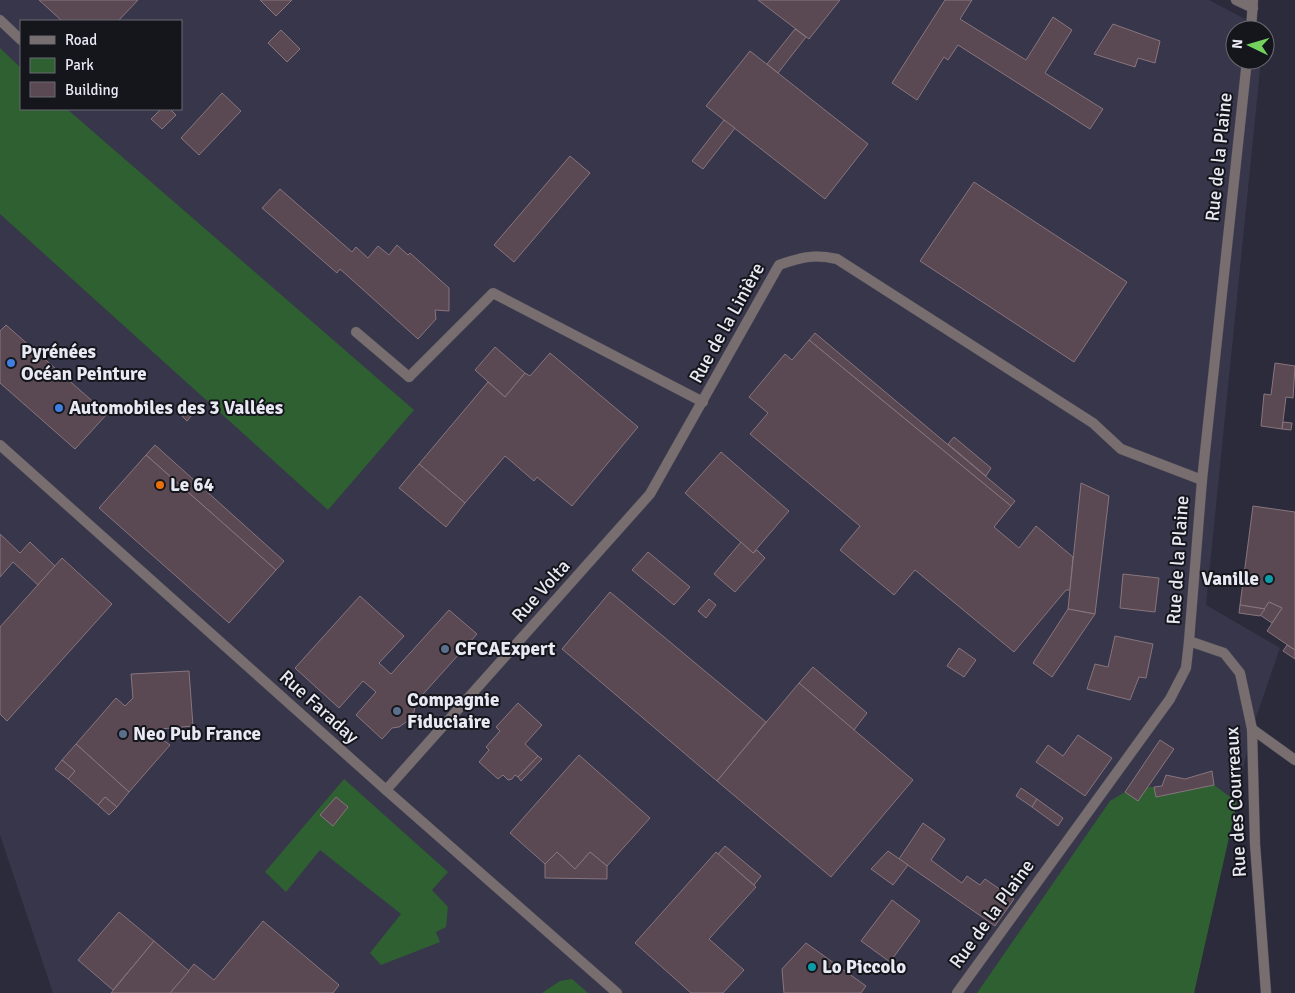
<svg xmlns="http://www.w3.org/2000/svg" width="1295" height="993" viewBox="0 0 1295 993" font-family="Signika,sans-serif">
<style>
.built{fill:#37364a;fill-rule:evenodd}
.green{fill:#2f6031}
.building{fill:#5a4952;stroke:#88757e}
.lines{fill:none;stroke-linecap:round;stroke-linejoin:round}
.service-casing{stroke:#464655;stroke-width:11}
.minor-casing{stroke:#464655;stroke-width:11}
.service{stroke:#786e6f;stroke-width:10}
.minor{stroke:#786e6f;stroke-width:10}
.shop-dot{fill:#3f7fe0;stroke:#15151c;stroke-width:2}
.food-dot{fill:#e8710a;stroke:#15151c;stroke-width:2}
.culture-dot{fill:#0f9aa8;stroke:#15151c;stroke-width:2}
.service-dot{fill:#5c6f8a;stroke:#15151c;stroke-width:2}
.labels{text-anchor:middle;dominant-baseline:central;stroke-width:4;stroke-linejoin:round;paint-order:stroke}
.street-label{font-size:19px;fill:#e9e9f3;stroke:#15151c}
.poi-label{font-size:19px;font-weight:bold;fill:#e9e9f3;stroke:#15151c;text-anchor:start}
</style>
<rect width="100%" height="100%" fill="#2c2b3b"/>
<path class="built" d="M0,0H1209L1264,29L1235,30V60H1261L1206,605L1280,648L1252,729L1194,993H53L0,835ZM21,21H181V109H21Z"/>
<g class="green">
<path d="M0,48L21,68V109H67L414,410L328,510L0,214Z"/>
<path d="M344,779L448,872L432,890L448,907L446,927L436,932L440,942L381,965L370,953L401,914L320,850L286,892L265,872Z"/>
<path d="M1214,785L1237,802L1194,993H977L1110,801L1125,792L1138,800L1147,787H1154L1157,796Z"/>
<path d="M572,979L588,993H542L560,981Z"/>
</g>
<g class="building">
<path d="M39,0H138L118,21H62Z"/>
<path d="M260,0H292L276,16Z"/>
<path d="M758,0H840L809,39Z"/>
<path d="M945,0H972L960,19L1026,60L1053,17L1072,30L1045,73L1103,109L1090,129L958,45L948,60L944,57L917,100L892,83Z"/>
<path d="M1113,24L1160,41L1155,63L1138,58L1135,67L1094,54Z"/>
<path d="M795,29L806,37L778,73L767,64Z"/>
<path d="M281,30L300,49L287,62L268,43Z"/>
<path d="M750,51L868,144L825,199L706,106Z"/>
<path d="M222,93L241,111L199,155L181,138Z"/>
<path d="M161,109H170L176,115L162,129L151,119Z"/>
<path d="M724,120L735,128L703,169L692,161Z"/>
<path d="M570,156L590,173L514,262L494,245Z"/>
<path d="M974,182L1127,282L1074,362L920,261Z"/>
<path d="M280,189L352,252L356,247L368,258L378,246L389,255L397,245L408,255L410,253L449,288V311L435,310L436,319L418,339L340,269L337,273L262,208Z"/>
<path d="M6,325L107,414L75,449L0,383V331Z"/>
<path d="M815,333L1015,501L1011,506L809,340Z"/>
<path d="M809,340L1011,506L994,527L1019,548L1036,526L1073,557L1070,590H1066L1014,652L915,570L894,595L840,550L860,526L750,434L768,413L749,397L785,354L792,360Z"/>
<path d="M495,347L525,373L505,397L475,370Z"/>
<path d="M550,353L638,427L572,506L537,477L534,481L505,456L465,503L419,464L488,382L505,397L525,373L530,376Z"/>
<path d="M1275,363L1295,366L1293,398L1286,397L1282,429L1261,426L1264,394L1271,395Z"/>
<path d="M190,405L196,410L187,421L181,415Z"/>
<path d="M1283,422L1292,423L1291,430L1282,429Z"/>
<path d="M954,437L991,468L986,476L948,444Z"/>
<path d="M155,445L284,561L276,570L146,455Z"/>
<path d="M721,452L789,511L753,553L685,493Z"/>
<path d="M146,455L276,570L229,623L99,508Z"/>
<path d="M419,464L465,503L446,527L399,488Z"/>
<path d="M1081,483L1109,496L1095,614L1068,609Z"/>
<path d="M1253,506L1295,512V650L1267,631L1282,608L1269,602L1265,609L1240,605Z"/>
<path d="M0,534L20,553L30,542L55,566L38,585L13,562L0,577Z"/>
<path d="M741,542L753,553L757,550L765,558L735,592L714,574Z"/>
<path d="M648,552L690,587L674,605L632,570Z"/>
<path d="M62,558L112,604L7,721L0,714V627Z"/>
<path d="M1123,574L1159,578L1155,612L1120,608Z"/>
<path d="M610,592L766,722L717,781L562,649Z"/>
<path d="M360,596L404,636L379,663L391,674L449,610L477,634L416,702L414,712L409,720L399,727L392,728L382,739L356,715L376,692L363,681L339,708L295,668Z"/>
<path d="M709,599L716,605L706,618L698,611Z"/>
<path d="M1269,602L1282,608L1272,623L1260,615Z"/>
<path d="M1240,605L1265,609L1260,616L1239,613Z"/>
<path d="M1068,609L1095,614L1052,677L1033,663Z"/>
<path d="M1115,636L1153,644L1146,678L1139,677L1130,700L1087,689L1095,664L1108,667Z"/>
<path d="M1287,645L1295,650V659L1283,651Z"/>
<path d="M959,648L976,660L964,677L947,666Z"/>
<path d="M813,667L867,713L854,730L799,683Z"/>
<path d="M189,671L193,726L160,729L162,739L170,745L129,792L76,744L116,698L125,706L133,698L131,674Z"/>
<path d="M799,683L913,780L831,877L717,781Z"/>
<path d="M518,703L542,725L525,744L538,756L518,777L515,775L512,779L508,780L503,775L498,779L479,762L489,750L486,747L500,731L496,727Z"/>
<path d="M1078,735L1112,758L1085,796L1036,762L1048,745L1063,756Z"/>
<path d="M1160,740L1174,749L1138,801L1125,792Z"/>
<path d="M76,744L129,792L117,807L105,797L98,805L68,779L75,771L62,760Z"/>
<path d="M579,755L650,818L607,866L590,852L575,869L557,852L545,864L510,833Z"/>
<path d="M538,756L542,759L521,781L518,777Z"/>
<path d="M62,760L75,771L68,779L55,769Z"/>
<path d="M1212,771L1214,785L1156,797L1154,787L1162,786L1166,775L1185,779Z"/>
<path d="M1021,788L1037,799L1032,807L1016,796Z"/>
<path d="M105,797L117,807L109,815L98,805Z"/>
<path d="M336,797L348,807L333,826L320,815Z"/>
<path d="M1037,799L1063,818L1058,826L1032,807Z"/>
<path d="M923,823L945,839L931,860L962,883L967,876L980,885L985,879L1014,899L995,926L899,859Z"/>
<path d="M725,846L761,876L754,885L718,854Z"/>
<path d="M888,851L908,865L893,885L871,869Z"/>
<path d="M557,852L575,869L590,852L607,866V879L545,878V864Z"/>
<path d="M716,852L756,887L709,939L744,970L723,993H691L635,943Z"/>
<path d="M892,900L920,921L890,962L861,941Z"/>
<path d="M119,912L154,941L113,990L78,960Z"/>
<path d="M263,921L339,985L333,993H170L194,964L214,980Z"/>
<path d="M154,941L189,971L170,993H111Z"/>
<path d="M806,943L866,986L861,993H784L782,969Z"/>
</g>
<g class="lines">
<g class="service-casing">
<g id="service">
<path d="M1236,0L1253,8"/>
<path d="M0,20L21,40"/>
<path d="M356,332L409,377"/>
</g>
</g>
<g class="minor-casing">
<g id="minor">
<path d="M1251,30L1253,0"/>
<path d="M409,377L493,293L703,402"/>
<path d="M0,445L386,790L617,993"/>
<path d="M1189,641L1224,653L1240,673L1252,729L1255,844L1266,993"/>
<path d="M1252,729L1295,760"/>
<path d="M386,790L650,494L779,265C802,257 813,254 837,259L1093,423L1121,449L1202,480"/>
<path d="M957,993L1170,699L1186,668L1189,641L1202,480L1247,60"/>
</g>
</g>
<use href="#service" class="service"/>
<use href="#minor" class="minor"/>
</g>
<g class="shop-dot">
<circle cx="11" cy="363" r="5"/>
<circle cx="59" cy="408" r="5"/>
</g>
<circle class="food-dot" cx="160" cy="485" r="5"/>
<g class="culture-dot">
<circle cx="1269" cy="579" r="5"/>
<circle cx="812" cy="967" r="5"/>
</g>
<g class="service-dot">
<circle cx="445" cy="649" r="5"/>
<circle cx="397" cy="711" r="5"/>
<circle cx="123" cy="734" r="5"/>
</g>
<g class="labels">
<g class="street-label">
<text transform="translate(1219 157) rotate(-84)">Rue de la Plaine</text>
<text transform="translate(727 323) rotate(-61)">Rue de la Linière</text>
<text transform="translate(1178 560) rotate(-86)">Rue de la Plaine</text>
<text transform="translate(541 591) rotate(-48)">Rue Volta</text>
<text transform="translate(319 707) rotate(42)">Rue Faraday</text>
<text transform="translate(1236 802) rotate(-93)">Rue des Courreaux</text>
<text transform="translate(992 914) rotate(-54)">Rue de la Plaine</text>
</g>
<g class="poi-label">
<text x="21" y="352">Pyrénées<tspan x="21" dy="22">Océan Peinture</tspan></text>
<text x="69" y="408">Automobiles des 3 Vallées</text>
<text x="170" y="485">Le 64</text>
<text x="1259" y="579" text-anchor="end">Vanille</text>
<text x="455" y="649">CFCAExpert</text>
<text x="407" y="700">Compagnie<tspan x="407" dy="22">Fiduciaire</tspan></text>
<text x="133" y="734">Neo Pub France</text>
<text x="822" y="967">Lo Piccolo</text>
</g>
</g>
<rect x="20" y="20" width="162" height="90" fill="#15151c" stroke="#6a6a72"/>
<rect x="30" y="36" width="25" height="8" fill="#786e6f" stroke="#6a6a72"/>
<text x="65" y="45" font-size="15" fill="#e9e9f3">Road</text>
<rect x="30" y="58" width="25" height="15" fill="#2f6031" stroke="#6a6a72"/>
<text x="65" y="70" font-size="15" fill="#e9e9f3">Park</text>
<rect x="30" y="82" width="25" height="15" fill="#5a4952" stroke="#6a6a72"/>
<text x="65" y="95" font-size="15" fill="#e9e9f3">Building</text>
<g transform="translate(1250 45) rotate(275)"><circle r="24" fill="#15151c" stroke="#6a6a72"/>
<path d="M0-4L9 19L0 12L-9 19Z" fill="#73d25d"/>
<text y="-8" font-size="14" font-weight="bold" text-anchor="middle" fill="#e9e9f3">N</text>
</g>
</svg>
